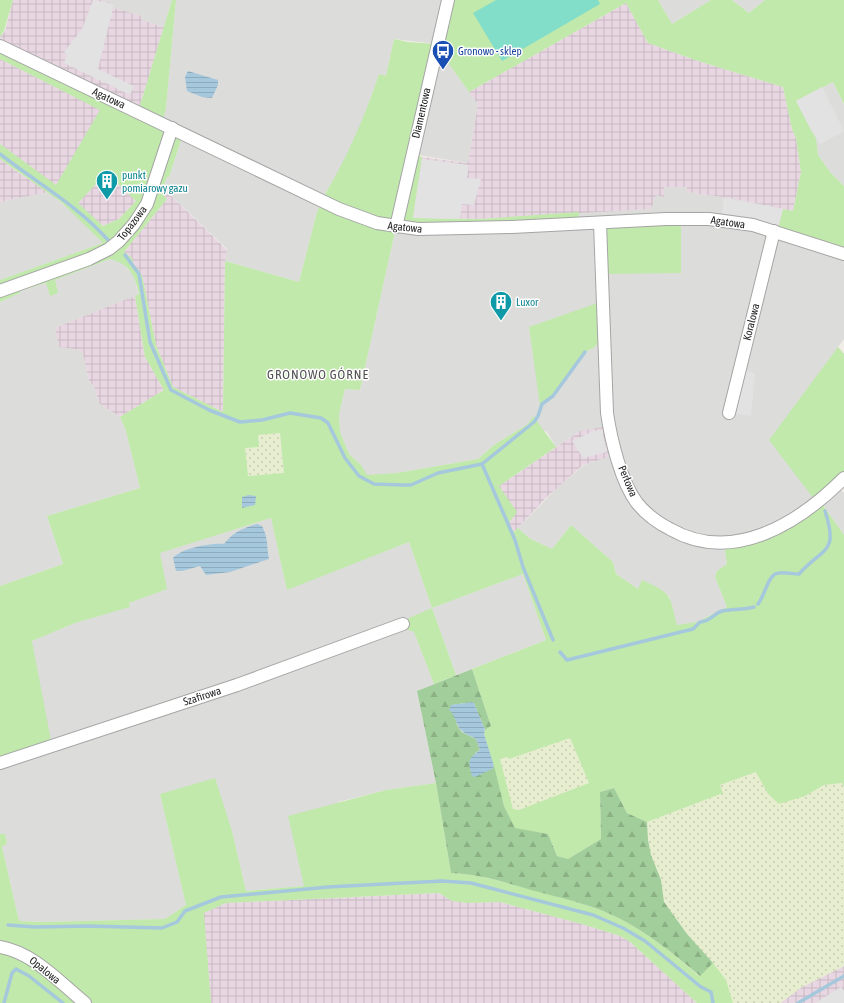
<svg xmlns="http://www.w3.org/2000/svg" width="844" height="1003" viewBox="0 0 844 1003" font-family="'Asap Condensed',sans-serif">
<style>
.residential{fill:#dcdcdb;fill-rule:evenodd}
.industrial{fill:url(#industrial-grid)}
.farmland{fill:url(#farmland-dots)}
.grass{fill:#c0e9ab;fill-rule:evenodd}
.forest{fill:url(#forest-firs)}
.pitch{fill:#83dec9}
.parking{fill:#e2e2e2}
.water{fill:url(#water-rules)}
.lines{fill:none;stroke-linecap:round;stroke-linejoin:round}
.stream{stroke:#a5c8dd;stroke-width:3.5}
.street-casing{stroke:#a5a5a5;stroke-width:14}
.street{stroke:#fff;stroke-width:12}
.labels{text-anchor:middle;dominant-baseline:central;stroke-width:3;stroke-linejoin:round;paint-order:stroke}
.transit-label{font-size:11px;fill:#164399;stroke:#fff;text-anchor:start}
.street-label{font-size:11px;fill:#1e1e1e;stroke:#fff}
.culture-label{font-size:11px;fill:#0d838f;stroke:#fff;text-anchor:start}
.quarter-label{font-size:13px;letter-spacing:1px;fill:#515151;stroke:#fff}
</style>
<defs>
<pattern id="industrial-grid" width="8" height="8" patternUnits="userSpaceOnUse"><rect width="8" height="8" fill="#e8d7e2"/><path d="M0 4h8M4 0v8" fill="none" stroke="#c7b8c1"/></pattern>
<pattern id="farmland-dots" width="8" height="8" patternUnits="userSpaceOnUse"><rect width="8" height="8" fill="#e7eed0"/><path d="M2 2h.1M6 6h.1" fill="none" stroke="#c6ccb2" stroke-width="1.8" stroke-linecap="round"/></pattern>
<pattern id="forest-firs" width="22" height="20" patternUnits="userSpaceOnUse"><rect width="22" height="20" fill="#a1ce9a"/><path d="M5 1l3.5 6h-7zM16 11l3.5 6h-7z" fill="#8ab084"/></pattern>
<pattern id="water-rules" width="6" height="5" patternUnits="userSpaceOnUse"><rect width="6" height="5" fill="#a5c8dd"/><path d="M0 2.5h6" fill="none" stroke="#8eabbd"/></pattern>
</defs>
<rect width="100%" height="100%" fill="#efede5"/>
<g class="residential">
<path d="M101,0H172L164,27L141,20L142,16L113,8Z"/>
<path d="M176,0H448L437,44L394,39L386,76L379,74L359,131L339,171L321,200L325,203L323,209L319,207L317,212L299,282L225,261L227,249L163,188L167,177H169L181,140L170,135L161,124L166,108Z"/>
<path d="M658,0H711L672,24Z"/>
<path d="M732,0H765L749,13Z"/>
<path d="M434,60L449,64L478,104L468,163L412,154Z"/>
<path d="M833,82L844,104V186L830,172L818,155L816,138L796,101Z"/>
<path d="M664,187H687V192L734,199L783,209L777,232L844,254V339L838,347L844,354L837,486L844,493V535L820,501L726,560L727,564L717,571L715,577L727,607L697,622L677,626L669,596L638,589L616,574L613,562L571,525L552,549L529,538L518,528L556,489L584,465L595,461L580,431L556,447L547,432L528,424L494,445L478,459L397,473L367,476L361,465L349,454L340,432L339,414L345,389L360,390L396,227L579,224V212L651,209L656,194L664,197ZM529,327L604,331L595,347L585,352L553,396L542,404Z"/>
<path d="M49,192L83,222L103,243L0,280V202Z"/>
<path d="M110,259L120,261L133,274L139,295L55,328L60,347L80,350L83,354L89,381L94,386L99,403L120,417L126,431L140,488L47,516L63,564L0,586V302L20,293V291L47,283L50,295L55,280Z"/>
<path d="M271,518L287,589L409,542L432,608L523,574L546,640L456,675L432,608L405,628L414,632L434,684L417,691L436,783L386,790L338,802L304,886L246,891L232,831L160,794L186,905L165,919L43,922L19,921L2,847L7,843L5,834H0V763L35,659L32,641L75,623L130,606L129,603L166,589L159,553Z"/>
</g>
<g class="industrial">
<path d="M13,0H101L114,4V8L142,16L141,20L164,27L138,112L0,46V37L5,31Z"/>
<path d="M626,3L648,43L695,60L783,87L792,129L796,138L801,172L793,211L734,199L687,192V187H664V197L656,195L651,209L480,219L413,218L422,157L468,163L478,104L469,92Z"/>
<path d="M0,59L101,110L56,186L0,144Z"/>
<path d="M0,159L19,173L49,192L0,202Z"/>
<path d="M112,178L136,201L119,219L103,226L77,203L96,184Z"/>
<path d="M165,190L227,250L225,261L223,412L173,387L156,345L142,275L124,252L167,199L163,195Z"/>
<path d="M135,296L145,357L164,390L120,417L99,403L94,386L89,381L83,354L80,350L59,347L55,328Z"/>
<path d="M609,426L617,454L583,465L546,498L514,532L508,524L499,486L580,431Z"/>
<path d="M439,893L452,901L467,903L500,902L582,924L620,936L629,941L697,1003H211L203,913L226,903Z"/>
<path d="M844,966V1003H780L802,987Z"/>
</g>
<g class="farmland">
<path d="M280,433L284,473L247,476L245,448L259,447L258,435Z"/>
<path d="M570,738L589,783L519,811L513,809L500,759L507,757L509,759Z"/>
<path d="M757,772L768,794L805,796L824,785L842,783L844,787V966L802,987L780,1003H733L726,980L687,934L663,902L661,880L651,855L648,840L647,822L722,793L720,785Z"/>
</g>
<g class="grass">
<path d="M0,0H13L4,31L0,37Z"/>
<path d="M172,0H176L166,108L162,123L170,135L181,140L169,177H167L163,188L165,190L163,195L167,199L124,252L132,258L133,263L142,275L156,345L173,387L223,412L225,261L299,282L317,212L319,207L323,209L325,203L321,201C346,160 364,119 379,74L386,76L394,39L408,42L437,44L448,0H658L672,24L711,0H732L749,13L765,0H844V104L833,82L796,101L816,138L818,155L830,172L844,186V254L777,232L783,209L793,211L801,172L796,138L792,129L783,87L695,60L648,43L626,3L469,92L449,64L434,60L412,154L422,157L413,218L480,219L579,212V224L396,227L360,390L345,389L339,414L340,432L349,454L361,465L367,475L397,473L478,459L494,445L528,424L533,416L556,447L499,486L517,512L508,524L514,532L518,528L529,538L552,549L571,525L613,562L616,574L638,589L642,580C673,594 669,594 677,625L697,622L727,607L715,577L717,571L727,564L724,544L739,542L817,503L769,440L838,347L844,354V478L820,501L844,535V787L842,783L824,785L805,796L779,804L768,794L756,772L720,785L723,793L647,822L627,813L614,788L600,792L601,839L568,859L557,856L548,834L515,829L504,806L484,734L485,730L491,726L472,669L546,640L523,574L432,608L456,675L434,684L414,632L405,629L402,621L432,608L409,542L287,590L271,518L160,553L167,589L129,603L130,607L75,623L32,641L52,746L0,763V586L63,564L47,516L140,488L126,431L120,417L164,390L145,357L135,296L139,294C135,276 130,264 110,259L55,280L58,293L50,296L46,283L20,291V293L0,302V280L103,243L61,202L0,159V144L56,185L100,110L0,59V46L138,112ZM112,178L136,201L119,219L103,226L78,203L96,184ZM280,433L284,473L248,476L245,448L259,447L258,435ZM570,738L589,783L519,810L513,809L500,759L507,757L509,759Z"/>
<path d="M600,223L681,225V273L602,274Z"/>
<path d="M603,301L604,331L595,347L585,352L553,396L540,406L529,327Z"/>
<path d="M215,778L232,831L246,891L304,886L288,816L386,790L436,783L451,873C479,874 507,883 534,890C559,898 586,903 610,914C644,929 671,952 699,976L713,963L726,980L733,1003H697L629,941L620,936L582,924L500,902L467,903L452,901L439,893L226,903L204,913L211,1003H0V834H5L7,843L2,847L19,921L43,922L165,919L186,905L160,794Z"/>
</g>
<path class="forest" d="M472,669L491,726L485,730L474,703L472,702L452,705L457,725L462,732L476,739L480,750L475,753L492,769L494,766L504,806L515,828L548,834L557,856L568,859L601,839L600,792L614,788L627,813L647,822L648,840L651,855L661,880L664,902L687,934L713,963L700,976C671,952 644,929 610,914C585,903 557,897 531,890C505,882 478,874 451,873L436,783L417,691Z"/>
<path class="pitch" d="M496,0H598L600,4L502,61L473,13Z"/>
<g class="parking">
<path d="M93,0L114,4L98,69L134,86L130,95L64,63L67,54L64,52L82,29Z"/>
<path d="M822,87L844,131L820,144L811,130L796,101Z"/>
<path d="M422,159L469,165L467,178L481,179L474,205L462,204L460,219L413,218Z"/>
<path d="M724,198L783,209L777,232L721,220Z"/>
<path d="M740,367L755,374L751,416L725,411Z"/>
<path d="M602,430L607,452L583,458L572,441L593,431Z"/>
<path d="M841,987L844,991V1003H815Z"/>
</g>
<g class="water">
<path d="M188,71L218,80V85L212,98L202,97L187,91L185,77Z"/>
<path d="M249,495L256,496L255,505L242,508V497Z"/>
<path d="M257,524L262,526C269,540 266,545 269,559L230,572L206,575L200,566L182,571H176L173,558C182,548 211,543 224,544C232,533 243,528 257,524Z"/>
<path d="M472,702L474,703L485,730L484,734L494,766L492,769L475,777L472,776C468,762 467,759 480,750L476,739C472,736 466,735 462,731C455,725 456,715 449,710L451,705Z"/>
</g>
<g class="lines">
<g class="stream">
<path d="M0,154C37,183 77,205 108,240"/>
<path d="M125,255L139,274L150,342L171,390L209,410L240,422L262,420L290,413L321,418L328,423L345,458L359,476L374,484L403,485H411L438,473L482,464L534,422L538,416L542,404L553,396L585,352"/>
<path d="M482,464L515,540L523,567L553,640"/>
<path d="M758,604C765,596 768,573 779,573C785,572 793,574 799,574C823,547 839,554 825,511"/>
<path d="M560,652L567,660L693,629L700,622C710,622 713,614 722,611C733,609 743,610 754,607"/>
<path d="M8,925L35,927L88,926L162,928L177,922L185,911L221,897L328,887L442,881L471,883L593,915L623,928L645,941L701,987L711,992L713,1003"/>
<path d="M4,1003L12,973L16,969L29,976L63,1003"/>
<path d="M798,1003L844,976"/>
</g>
<g class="street-casing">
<g id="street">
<path d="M0,46L339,209L377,223L418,229L512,227L666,219H709L753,225L844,254"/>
<path d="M600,223L607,413C611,440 621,482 637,503C646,514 658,523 670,529C733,565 799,523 844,478"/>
<path d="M396,227L448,0"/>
<path d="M0,291L89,259L109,249L119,241L134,224L147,204L172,128"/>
<path d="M729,413L774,231"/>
<path d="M0,763L237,685L403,624"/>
<path d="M0,947C34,953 59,982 85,1003"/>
</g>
</g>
<use href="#street" class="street"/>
</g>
<defs>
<g id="bus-pin" transform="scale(1.15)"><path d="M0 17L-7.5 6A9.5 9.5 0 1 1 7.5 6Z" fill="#1a4fb4" stroke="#fff"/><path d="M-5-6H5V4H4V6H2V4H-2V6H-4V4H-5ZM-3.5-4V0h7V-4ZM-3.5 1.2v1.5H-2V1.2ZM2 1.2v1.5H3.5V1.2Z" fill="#fff"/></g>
<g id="building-pin" transform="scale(1.15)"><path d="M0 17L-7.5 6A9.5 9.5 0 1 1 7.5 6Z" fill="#0f9aa8" stroke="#fff"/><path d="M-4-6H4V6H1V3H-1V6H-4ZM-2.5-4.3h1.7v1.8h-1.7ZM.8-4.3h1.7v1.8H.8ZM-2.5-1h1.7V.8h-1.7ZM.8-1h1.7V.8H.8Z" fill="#fff"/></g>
</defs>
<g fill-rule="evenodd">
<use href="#bus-pin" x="443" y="51"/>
<use href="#building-pin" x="107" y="181"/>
<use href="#building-pin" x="501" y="302"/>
</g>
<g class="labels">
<g class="transit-label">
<text x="458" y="51">Gronowo - sklep</text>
</g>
<g class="street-label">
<text transform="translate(109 98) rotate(25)">Agatowa</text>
<text transform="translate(421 113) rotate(-77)">Diamentowa</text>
<text transform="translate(728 222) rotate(8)">Agatowa</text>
<text transform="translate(132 223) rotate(-53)">Topazowa</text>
<text transform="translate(405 227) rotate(6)">Agatowa</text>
<text transform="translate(751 322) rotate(-76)">Koralowa</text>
<text transform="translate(628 481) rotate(67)">Perłowa</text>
<text transform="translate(202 696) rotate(-18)">Szafirowa</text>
<text transform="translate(45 970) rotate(39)">Opalowa</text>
</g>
<g class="culture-label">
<text x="122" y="175">punkt<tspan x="122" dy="13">pomiarowy gazu</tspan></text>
<text x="516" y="302">Luxor</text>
</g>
<g class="quarter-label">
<text x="318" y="374">GRONOWO GÓRNE</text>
</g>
</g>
</svg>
